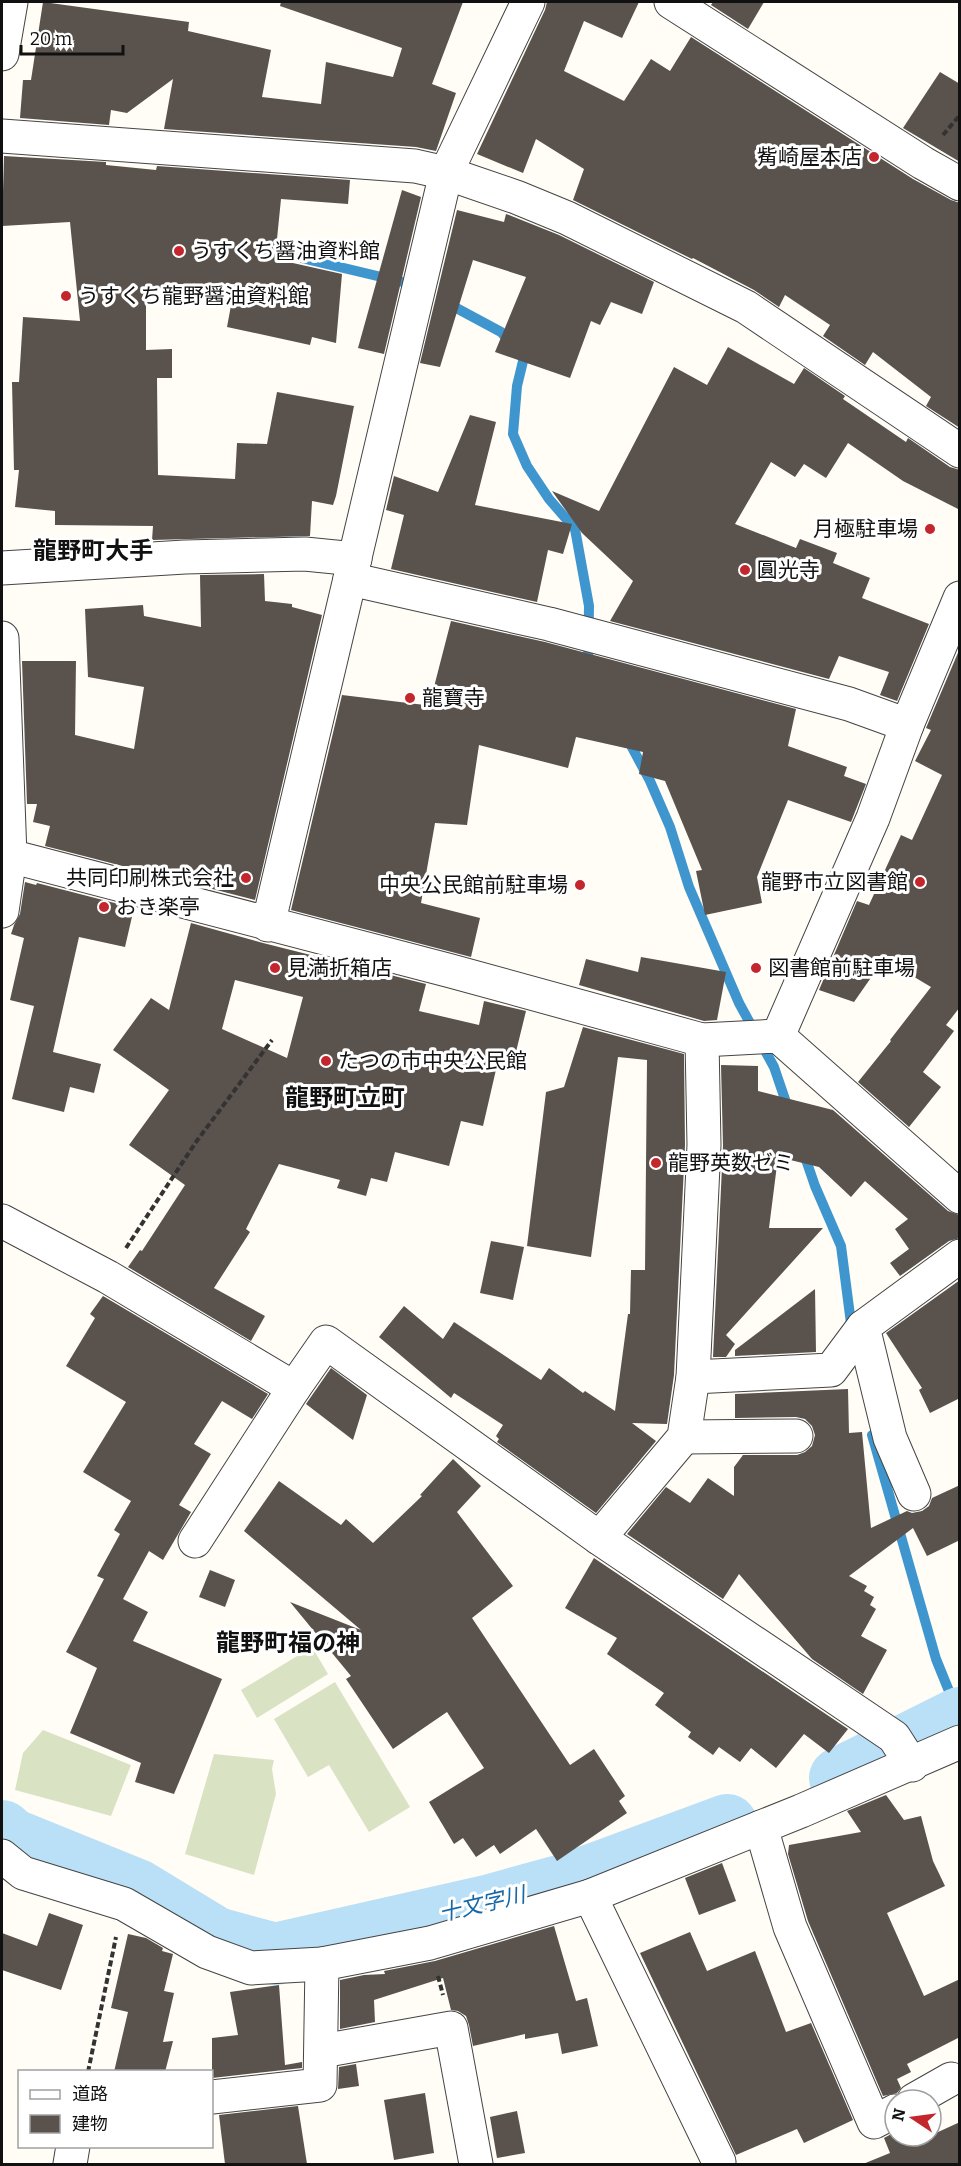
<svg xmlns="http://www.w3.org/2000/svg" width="961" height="2166" viewBox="0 0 961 2166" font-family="Bitter,'Noto Sans JP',serif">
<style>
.cemetery{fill:#d9e3c4}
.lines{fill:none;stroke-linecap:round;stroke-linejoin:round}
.stream{stroke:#3f96cf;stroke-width:10}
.river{stroke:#b9e0f7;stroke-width:62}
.building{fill:#5a524d;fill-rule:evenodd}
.minor-casing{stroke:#444;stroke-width:35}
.path{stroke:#333;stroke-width:4;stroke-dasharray:6 3;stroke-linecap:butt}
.minor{stroke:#fff;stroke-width:33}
.poi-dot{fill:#c4262e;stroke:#fff;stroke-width:2}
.labels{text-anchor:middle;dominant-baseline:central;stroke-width:6;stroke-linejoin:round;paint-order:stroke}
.poi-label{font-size:21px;fill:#111;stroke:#fff;text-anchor:start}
.water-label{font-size:22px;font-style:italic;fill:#1768a6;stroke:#fff}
.quarter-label{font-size:24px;font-weight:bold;fill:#111;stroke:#fff}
</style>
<rect width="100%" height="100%" fill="#fffdf5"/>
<g class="cemetery">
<path d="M312,1647L328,1674L257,1718L241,1690Z"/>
<path d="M335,1682L410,1807L369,1832L329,1765L308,1777L274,1719Z"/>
<path d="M43,1730L131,1765L111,1816L15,1790L23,1753Z"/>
<path d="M214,1754L274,1760L272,1769L276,1794L254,1875L185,1854Z"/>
</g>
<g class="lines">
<g class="stream">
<path d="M264,249L415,285"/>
<path d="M447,303L501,332L524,357L517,386L513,434L527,466L549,499L575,529L589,606L588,666"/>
<path d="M627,738L650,781L670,827L689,887L739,1003L774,1067L789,1111"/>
<path d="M803,1151L815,1186L841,1246L852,1331"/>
<path d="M872,1435L936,1659L960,1718"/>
<path d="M2,1851L11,1839"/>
</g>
<g class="river">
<path d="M840,1778L960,1718"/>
<path d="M2,1831L11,1839L137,1890L216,1938L275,1954L487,1906L570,1883L727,1825"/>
</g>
</g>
<g class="building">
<path d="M43,2L189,22L188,31L271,50L262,97L321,104L326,62L393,77L402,48L280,6L281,2H463L432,84L456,93L436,151L416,147L164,129L173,79L127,113L111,110L109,125L20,118L23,80H31Z"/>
<path d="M547,2H639L622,38L584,21L564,71L624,101L651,59L670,71L691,37L913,179L951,200L960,203V428L926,406L931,397L873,352L865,365L823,336L830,325L785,295L779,307L754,290L693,258L692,259L573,200L584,169L536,139L523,173L477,154L545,10Z"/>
<path d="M713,2H764L748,29L711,5Z"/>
<path d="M940,72L960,84V162L903,128Z"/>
<path d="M4,156L106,162V165L156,170L157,166L350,180L348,204L281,199L275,259L342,274L336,343L312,337L310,345L227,327L235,284L146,289V350L172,349V378H157L158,475L235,479L237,443L267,444L277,392L354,406L336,496L333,505L312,501L310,536L152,540L153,526L55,525V511L15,507L19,470H14L12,382H19L23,317L80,321L70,222L2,226Z"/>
<path d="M402,190L421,197L384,354L358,348Z"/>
<path d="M457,210L504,222L506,214L509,215L559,235L654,282L642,314L611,302L600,325L591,321L570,378L495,352L526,277L473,260L440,367L420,363Z"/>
<path d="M728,347L794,384L804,368L845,396L843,399L906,442L908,438L950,467L960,470V510L903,481L848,443L826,478L804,464L795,477L771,462L735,524L796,548L800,539L837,553L833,563L870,578L862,598L929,624L897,701L880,695L889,672L839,656L829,679L610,621L633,581L582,533L552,491L599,511L674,367L707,385Z"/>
<path d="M470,415L496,422L475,505L572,524L563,554L548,550L537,602L391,569L404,515L386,510L394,476L438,492Z"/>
<path d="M264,574L265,601L292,604V607L322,615L255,900L201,886L202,882L143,868L142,871L45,846L50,826L33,822L37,804H27L22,661H76L75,735L134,749L144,687L88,677L85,609L143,605L144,616L201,627L200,575Z"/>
<path d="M451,621L545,642L796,709L788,746L847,767L844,776L866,784L851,822L788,800L757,877L762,903L705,915L696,871L702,870L665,781L639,774L643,752L576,737L568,768L479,745L467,825L435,823L421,903L480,918L471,957L291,910L342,695L433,706L435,683Z"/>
<path d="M960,648V1007L946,1025L954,1031L923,1072L941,1087L909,1127L858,1082L891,1041L890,1040L931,987L884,959L854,1002L819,990L857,901L869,905L901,835L912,840L942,775L915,761L931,730L926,728Z"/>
<path d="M25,882L36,885L37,883L134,908L125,947L79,937L53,1052L101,1064L94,1093L70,1087L64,1112L12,1099L34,1006L10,1000L24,938L11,934L14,925L20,914Z"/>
<path d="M191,923L263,943L426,984L419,1011L479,1025L484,1001L526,1011L513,1064L498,1061L483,1126L461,1121L449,1166L395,1152L387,1182L371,1178L366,1196L337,1188L340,1180L279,1164L246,1229L250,1232L214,1288L265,1316L251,1341L128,1267L140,1250L142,1251L185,1185L129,1145L169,1090L113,1050L151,998L169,1010ZM235,980L303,997L287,1058L222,1029Z"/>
<path d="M641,957L726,972L717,1020L704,1021L579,985L586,959L638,972Z"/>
<path d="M583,1027L684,1054L685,1145L674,1375L667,1424L632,1423L656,1441L596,1513L497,1442L499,1439L496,1436L503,1425L454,1393L451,1398L379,1337L404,1306L443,1339L454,1322L541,1380L549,1368L583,1393L585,1391L615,1411L628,1314H630L631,1270H645L647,1060L618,1057L591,1257L527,1246L546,1092L564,1087Z"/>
<path d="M721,1065L758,1066V1091L833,1110L948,1211L959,1215L960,1238L949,1241L900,1276L890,1263L909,1249L895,1229L908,1219L865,1181L851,1197L819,1167L778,1157L769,1228H823L726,1335L735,1344L726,1357H713L723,1146Z"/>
<path d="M491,1241L524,1247L513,1300L480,1293Z"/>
<path d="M960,1280V1398L930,1413L919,1390L922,1388L886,1333Z"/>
<path d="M815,1289L816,1352L735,1356V1350Z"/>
<path d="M103,1296L268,1394L252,1419L222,1401L194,1444L211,1454L179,1505L191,1512L163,1560L149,1551L123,1599L148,1612L133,1641L222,1679L174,1794L135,1782L141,1763L70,1733L97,1668L66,1652L104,1579L97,1576L120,1534L114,1530L131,1501L83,1472L126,1402L66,1366L95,1318L90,1314Z"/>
<path d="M331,1368L367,1395L353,1440L306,1404Z"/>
<path d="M848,1389L849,1433L862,1432L871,1528L907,1511L912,1513L922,1511L929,1506L932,1498L960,1485V1540L927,1556L913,1528L849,1576L867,1586L864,1591L874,1597L870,1605L876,1609L861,1636L887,1650L863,1694L812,1659L739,1574L723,1599L627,1534L666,1487L690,1503L708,1478L734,1496V1467L743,1455H797L805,1452L812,1446L815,1435L812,1426L805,1419L796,1417L735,1418V1394Z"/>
<path d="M453,1459L481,1486L457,1512L513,1586L472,1618L570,1765L594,1749L625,1796L619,1801L627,1813L557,1861L536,1829L500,1854L494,1845L476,1857L463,1838L454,1844L429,1802L484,1768L447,1712L393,1749L346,1679L351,1676L290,1602L361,1630L244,1531L279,1481L341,1525L346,1519L373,1543L422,1496L420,1495Z"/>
<path d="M594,1558L848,1729L829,1753L804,1734L776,1768L751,1748L740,1762L719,1747L713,1755L688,1737L691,1732L655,1705L664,1693L607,1654L617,1638L565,1608Z"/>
<path d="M210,1570L235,1580L225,1607L199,1597Z"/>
<path d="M886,1795L904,1820L921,1816L933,1861L945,1886L887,1913L924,1996L960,1979V2037L907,2064L911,2072L897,2079L901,2088L897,2093L883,2096L808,1921L788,1854L789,1845L861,1832L847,1811Z"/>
<path d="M722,1863L736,1901L699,1915L685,1878Z"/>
<path d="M49,1913L83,1925L61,1990L2,1970V1933L37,1946Z"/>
<path d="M554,1926L576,2001L587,1998L598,2046L562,2054L558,2033L525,2039V2034L473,2046L469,2025L466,2016L458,2011L451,2010L443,1978L374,2000L375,2022L340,2029V1980L364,1975L385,1974L384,1971L435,1961Z"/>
<path d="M690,1932L707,1971L755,1951L786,2032L811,2023L853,2120L804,2143L797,2129L736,2155L640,1953Z"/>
<path d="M128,1934L146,1938L163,1948L162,1951L173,1954L164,1991L174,1993L163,2042L173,2041L165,2072H114L128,2012L111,2008Z"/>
<path d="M279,1985L285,2065L302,2062V2068L212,2078V2038L238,2035L230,1992Z"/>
<path d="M356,2064L359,2086L338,2089L339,2067Z"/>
<path d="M425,2093L434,2153L394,2160L384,2100Z"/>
<path d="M298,2106L307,2164H225L219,2115Z"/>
<path d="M517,2111L525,2153L497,2158L490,2117Z"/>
<path d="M960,2122V2164H863L890,2153L884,2138L895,2132V2136L925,2138Z"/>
</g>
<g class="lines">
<g class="minor-casing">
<g id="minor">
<path d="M671,2L923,163L960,184"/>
<path d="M2,54L11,2"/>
<path d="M2,136L415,166L446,173L516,197L567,218L746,307L960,451"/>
<path d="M2,568L185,557L305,554L355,559"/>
<path d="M350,579L549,624L849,704L907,725"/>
<path d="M2,638L10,856L2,911"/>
<path d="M2,854L451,971L702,1040L778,1036L960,1197"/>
<path d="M268,925L446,173L528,2"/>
<path d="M778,1036L873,818L907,725L960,598"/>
<path d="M2,1221L108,1277L294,1388L326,1342L599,1538L894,1737L912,1765"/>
<path d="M693,1377L831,1370L863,1327"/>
<path d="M684,1437L796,1436"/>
<path d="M914,1494L890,1438L863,1327L960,1256"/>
<path d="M599,1538L684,1437L693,1377L704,1145L702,1040"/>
<path d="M195,1541L294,1388"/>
<path d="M761,1827L790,1927L874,2122L895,2111"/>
<path d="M2,1856L23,1873L124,1904L207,1952L251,1968L322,1964L430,1943L590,1896L801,1811L960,1742"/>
<path d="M590,1896L719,2162"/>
<path d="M322,2051L451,2028L476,2164"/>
<path d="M212,2097L320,2085L322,1964"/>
<path d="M914,2100L951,2079"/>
<path d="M70,2164L73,2146"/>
</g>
</g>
<g class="path">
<path d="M943,135L960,115"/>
<path d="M126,1248L196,1142L272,1040"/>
<path d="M438,1976L443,1995"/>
<path d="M88,2072L116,1937"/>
</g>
<use href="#minor" class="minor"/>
</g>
<g class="poi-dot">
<circle cx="874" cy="157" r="6"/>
<circle cx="179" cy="251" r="6"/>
<circle cx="66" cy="296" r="6"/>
<circle cx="930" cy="529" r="6"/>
<circle cx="745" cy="570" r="6"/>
<circle cx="410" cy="698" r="6"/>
<circle cx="246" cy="878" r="6"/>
<circle cx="920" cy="882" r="6"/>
<circle cx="580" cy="885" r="6"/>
<circle cx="104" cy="907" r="6"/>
<circle cx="275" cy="968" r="6"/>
<circle cx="756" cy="968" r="6"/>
<circle cx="326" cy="1061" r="6"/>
<circle cx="656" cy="1163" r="6"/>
</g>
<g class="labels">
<g class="poi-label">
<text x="862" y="157" text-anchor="end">觜崎屋本店</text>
<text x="191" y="251">うすくち醤油資料館</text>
<text x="78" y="296">うすくち龍野醤油資料館</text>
<text x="918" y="529" text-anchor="end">月極駐車場</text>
<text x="757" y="570">圓光寺</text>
<text x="422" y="698">龍寶寺</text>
<text x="234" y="878" text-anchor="end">共同印刷株式会社</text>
<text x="908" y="882" text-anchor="end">龍野市立図書館</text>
<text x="568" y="885" text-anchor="end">中央公民館前駐車場</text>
<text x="116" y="907">おき楽亭</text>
<text x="287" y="968">見満折箱店</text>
<text x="768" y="968">図書館前駐車場</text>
<text x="338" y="1061">たつの市中央公民館</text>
<text x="668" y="1163">龍野英数ゼミ</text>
</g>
<g class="water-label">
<text transform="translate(482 1904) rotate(-13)">十文字川</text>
</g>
<g class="quarter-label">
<text x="93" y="551">龍野町大手</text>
<text x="345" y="1098">龍野町立町</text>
<text x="288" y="1643">龍野町福の神</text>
</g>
</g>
<rect width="961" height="2166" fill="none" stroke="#111111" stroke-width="6"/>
<rect x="18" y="2070" width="195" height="78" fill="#ffffff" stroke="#a0a0a0" stroke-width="1.5"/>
<rect x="30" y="2090" width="30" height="9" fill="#ffffff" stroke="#a0a0a0" stroke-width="1.5"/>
<text x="72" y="2100" font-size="18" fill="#111111">道路</text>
<rect x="30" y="2115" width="30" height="18" fill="#5a524d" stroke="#a0a0a0" stroke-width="1.5"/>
<text x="72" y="2130" font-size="18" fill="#111111">建物</text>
<g transform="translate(913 2118) rotate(283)"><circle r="28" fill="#ffffff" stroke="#a0a0a0" stroke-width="1.5"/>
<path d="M0-4.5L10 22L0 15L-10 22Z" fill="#c4262e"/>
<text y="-9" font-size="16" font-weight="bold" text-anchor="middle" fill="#111111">N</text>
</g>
<path d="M21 45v9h102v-9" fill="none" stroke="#111111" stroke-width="3"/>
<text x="30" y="45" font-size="18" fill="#111111" stroke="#ffffff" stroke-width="4.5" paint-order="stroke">20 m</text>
</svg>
